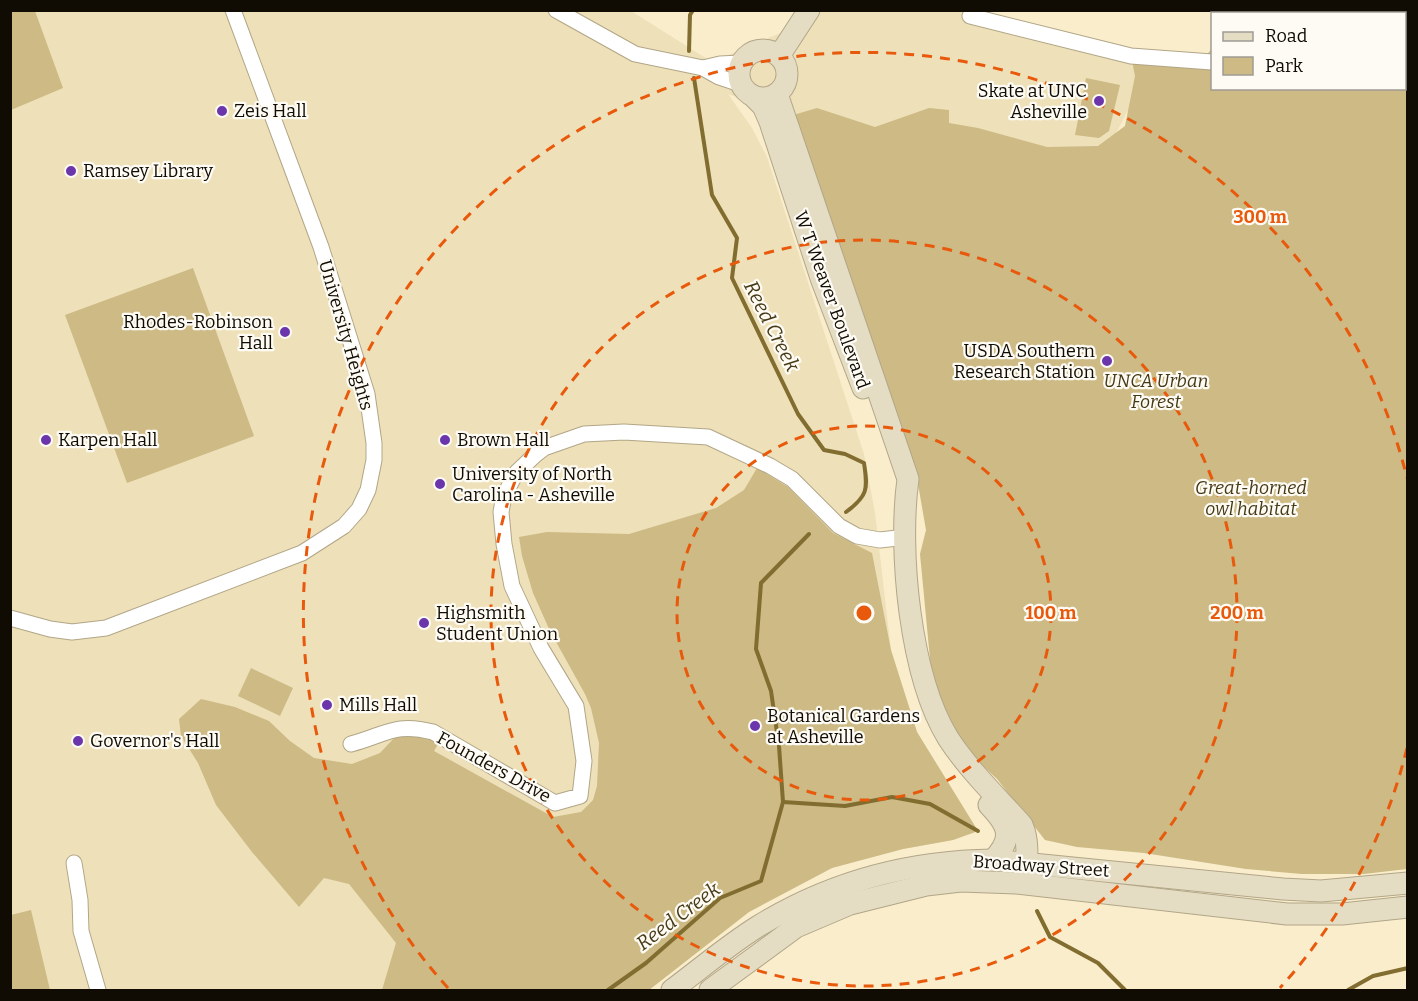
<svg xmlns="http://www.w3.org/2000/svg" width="1418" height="1001" viewBox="0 0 1418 1001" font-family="Bitter,serif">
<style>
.built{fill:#eee0b8}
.green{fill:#cdba85}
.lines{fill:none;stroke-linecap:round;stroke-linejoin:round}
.stream{stroke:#826d30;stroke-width:4}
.street-casing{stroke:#b1a687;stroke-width:17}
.secondary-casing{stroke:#b1a687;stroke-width:23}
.street{stroke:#fff;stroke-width:15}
.secondary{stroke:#e5dcc4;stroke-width:21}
.ring{fill:none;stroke:#e8590c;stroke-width:3;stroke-dasharray:10 8}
.poi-dot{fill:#6b36ac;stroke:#fdfbf4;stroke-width:2}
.labels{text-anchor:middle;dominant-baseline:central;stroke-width:4.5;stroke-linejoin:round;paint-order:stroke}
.poi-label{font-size:18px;fill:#100c03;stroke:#fdfbf4;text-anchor:start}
.street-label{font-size:18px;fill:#100c03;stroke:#fdfbf4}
.park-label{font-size:18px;font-style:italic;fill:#453815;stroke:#fdfbf4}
.water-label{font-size:20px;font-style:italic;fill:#463a16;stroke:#fdfbf4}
.centre{fill:#e8590c;stroke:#fdfbf4;stroke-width:3}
.ring-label{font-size:18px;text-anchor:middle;font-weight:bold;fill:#e8590c;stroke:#fdfbf4;stroke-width:4.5;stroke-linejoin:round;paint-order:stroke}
</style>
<rect width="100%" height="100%" fill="#f9edcc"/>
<path class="built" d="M969,10L1175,65L1127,112L1111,143L1133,216L790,116L728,94L752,128L767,157L864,454L875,513L891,650L917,732L978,831L953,840L903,849L832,868L749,912L649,990H11L10,11H631L712,62L816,18L820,11Z"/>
<g class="green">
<path d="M11,10L35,11L63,88L11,110Z"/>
<path d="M1229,11H1407V869L1364,874H1302L1246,869L1144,853L1077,847L1045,840L997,779L968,752L947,715L932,680L920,554L926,530L915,467L790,116L817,108L875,127L929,108L949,110V123L978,128L1047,147L1098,146L1125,126L1135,76L1131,56L1200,61L1212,49V88H1404V14L1228,13Z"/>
<path d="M1086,78L1120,85L1109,131L1099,138L1075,135Z"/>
<path d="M193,268L254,436L127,483L65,315Z"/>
<path d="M757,468L788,487L833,533L872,553L891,650L917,732L978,831L953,840L903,849L832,868L749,912L649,990H382L396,943L349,884L324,878L299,907L252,852L216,805L198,763L181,736L179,719L201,699L235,707L269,721L290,741L314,758L352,764L380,753L396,736L423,735L438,744L434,751L553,817L581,812L593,800L597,786L599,743L591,708L585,694L550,631L533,593L522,556L519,537L547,532L629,534L716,508L744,490Z"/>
<path d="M251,668L293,688L280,716L238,696Z"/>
<path d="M31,910L50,990H11V915Z"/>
</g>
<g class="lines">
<g class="stream">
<path d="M689,51L690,15L693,10"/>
<path d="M694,78L712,195L737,238L732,278L798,414L824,450L845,454L864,463C868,489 868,496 846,512"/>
<path d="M783,802L845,806L892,797L930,804L978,831"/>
<path d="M1037,911L1050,937L1098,963L1125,990"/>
<path d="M608,990L646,963L720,898L761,881L783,802L779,746L771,691L756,649L761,583L809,534"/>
<path d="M1348,990L1373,976L1408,968"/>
</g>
<g class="street-casing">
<g id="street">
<path d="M556,10L635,54L703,68L719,77L740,84"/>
<path d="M970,16L1131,56L1212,62"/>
<path d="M1404,49L1408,48"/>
<path d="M703,68L720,64L741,63"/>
<path d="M10,618L50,629L72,632L106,628L302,553L344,526L359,509L368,490L374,460V443L367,394L321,247L233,10"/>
<path d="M351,744C386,735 394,722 433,732L555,803L580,796L584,761L576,706L541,648L512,586L504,544L501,512L504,496L516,473L535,455L544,448L584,434L624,432L708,437L770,466L792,479L839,526L857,536L880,540L906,537"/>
<path d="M74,863L80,900L81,931L98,990"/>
</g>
</g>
<g class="secondary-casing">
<g id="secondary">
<circle cx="763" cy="74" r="24"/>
<path d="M779,56L809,10"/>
<path d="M777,94L908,479C898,551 910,676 948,738C968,769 997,797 1022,825C1030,843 1026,864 1025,883"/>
<path d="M755,98L763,106L770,122L822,281L863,388"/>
<path d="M989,805C1009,826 1014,838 993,860"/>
<path d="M672,990C700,969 727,946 757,927C828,883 909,861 993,860L1283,889L1321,891L1408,883"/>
<path d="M710,990L796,927L850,904L926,885L961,881L1016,883L1287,914H1342L1408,907"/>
</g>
</g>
<use href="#street" class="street"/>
<use href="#secondary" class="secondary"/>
</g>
<g class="ring">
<circle cx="864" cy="613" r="187"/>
<circle cx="864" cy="613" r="373"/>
<path d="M1407 748A560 560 0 0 1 1280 988M448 988A560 560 0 1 1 1407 478"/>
</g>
<g class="poi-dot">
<circle cx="1099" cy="101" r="6"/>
<circle cx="222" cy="111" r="6"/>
<circle cx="71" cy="171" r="6"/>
<circle cx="285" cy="332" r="6"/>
<circle cx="1107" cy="361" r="6"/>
<circle cx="46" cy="440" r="6"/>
<circle cx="445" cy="440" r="6"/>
<circle cx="440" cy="484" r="6"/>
<circle cx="424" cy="623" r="6"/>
<circle cx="327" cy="705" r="6"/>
<circle cx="755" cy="726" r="6"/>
<circle cx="78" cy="741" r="6"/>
</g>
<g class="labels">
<g class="poi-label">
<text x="1087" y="91" text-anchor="end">Skate at UNC<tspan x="1087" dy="21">Asheville</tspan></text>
<text x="234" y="111">Zeis Hall</text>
<text x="83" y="171">Ramsey Library</text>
<text x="273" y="322" text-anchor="end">Rhodes-Robinson<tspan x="273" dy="21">Hall</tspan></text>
<text x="1095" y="351" text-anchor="end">USDA Southern<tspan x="1095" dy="21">Research Station</tspan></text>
<text x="58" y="440">Karpen Hall</text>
<text x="457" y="440">Brown Hall</text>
<text x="452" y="474">University of North<tspan x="452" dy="21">Carolina - Asheville</tspan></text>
<text x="436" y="613">Highsmith<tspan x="436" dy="21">Student Union</tspan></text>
<text x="339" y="705">Mills Hall</text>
<text x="767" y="716">Botanical Gardens<tspan x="767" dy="21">at Asheville</tspan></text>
<text x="90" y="741">Governor's Hall</text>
</g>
<g class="street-label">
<text transform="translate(832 300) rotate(70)">W T Weaver Boulevard</text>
<text transform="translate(346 335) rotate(74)">University Heights</text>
<text transform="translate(494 767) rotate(29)">Founders Drive</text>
<text transform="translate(1041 866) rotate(4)">Broadway Street</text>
</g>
<g class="park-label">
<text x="1156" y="381">UNCA Urban<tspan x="1156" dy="21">Forest</tspan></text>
<text x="1251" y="488">Great-horned<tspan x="1251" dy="21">owl habitat</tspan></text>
</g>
<g class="water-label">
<text transform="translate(772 326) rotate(63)">Reed Creek</text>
<text transform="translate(678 916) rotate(-37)">Reed Creek</text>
</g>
</g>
<circle cx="864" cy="613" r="9" class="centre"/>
<g class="ring-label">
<text x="1260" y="223">300 m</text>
<text x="1051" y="619">100 m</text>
<text x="1237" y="619">200 m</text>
</g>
<rect width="1418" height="1001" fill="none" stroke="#100c03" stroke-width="24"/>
<rect x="1211" y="12" width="195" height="78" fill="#fdfbf4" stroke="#9e9b94" stroke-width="1.5"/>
<rect x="1223" y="32" width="30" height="9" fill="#e5dcc4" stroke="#9e9b94" stroke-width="1.5"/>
<text x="1265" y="42" font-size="18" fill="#100c03">Road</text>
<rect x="1223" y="57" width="30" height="18" fill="#cdba85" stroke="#9e9b94" stroke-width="1.5"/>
<text x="1265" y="72" font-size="18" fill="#100c03">Park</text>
</svg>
